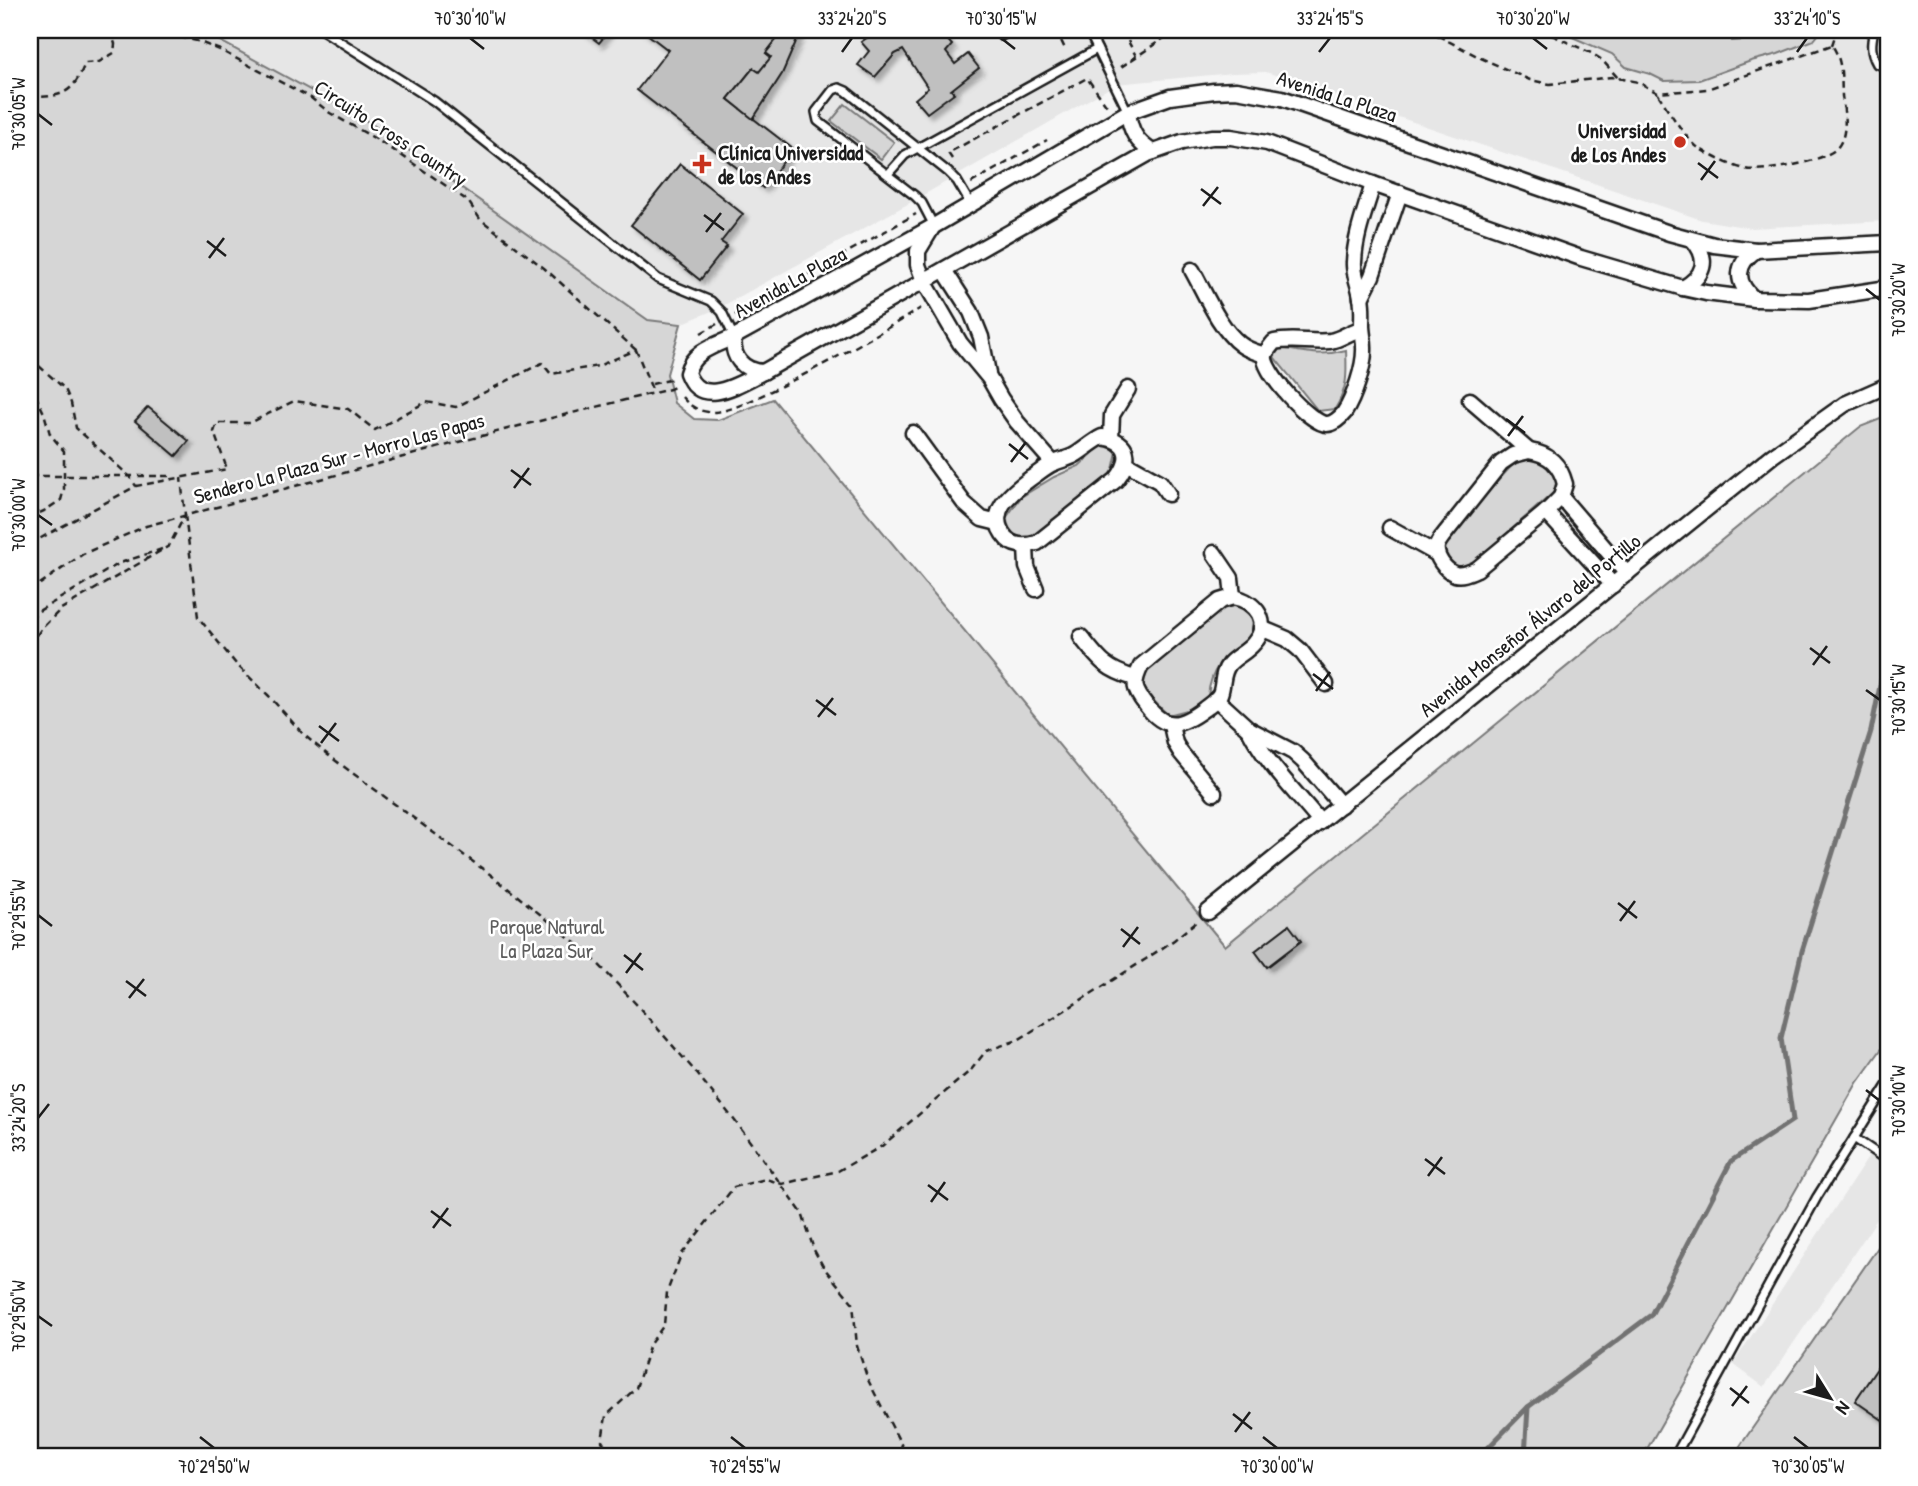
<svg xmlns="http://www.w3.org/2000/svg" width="1918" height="1486" viewBox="0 0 1918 1486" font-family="'Patrick Hand',sans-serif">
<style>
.built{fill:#e6e6e6}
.green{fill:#d6d6d6;stroke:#797979;stroke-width:2}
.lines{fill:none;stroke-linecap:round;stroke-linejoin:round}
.stream{stroke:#727272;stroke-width:5}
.building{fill:#c0c0c0;stroke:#1c1c1c;stroke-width:2;filter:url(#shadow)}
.service-casing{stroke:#1c1c1c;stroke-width:12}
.minor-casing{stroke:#1c1c1c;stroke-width:19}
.path{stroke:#1c1c1c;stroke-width:2.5;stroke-dasharray:7 5;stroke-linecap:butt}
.service{stroke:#fff;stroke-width:7}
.minor{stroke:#fff;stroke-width:14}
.ticks{fill:none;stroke:#1c1c1c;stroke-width:2.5}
.poi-dot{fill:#c8321e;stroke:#fff;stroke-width:2.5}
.labels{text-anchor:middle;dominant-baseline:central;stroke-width:5;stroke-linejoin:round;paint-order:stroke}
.street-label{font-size:21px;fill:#1c1c1c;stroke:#fff}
.poi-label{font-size:21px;font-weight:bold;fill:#1c1c1c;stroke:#fff;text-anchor:end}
.park-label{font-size:21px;fill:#5d5d5d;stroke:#fff}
.neatline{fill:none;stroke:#1c1c1c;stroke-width:2.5}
.ticks-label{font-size:18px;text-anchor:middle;fill:#1c1c1c}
</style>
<defs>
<filter id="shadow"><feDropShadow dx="4.5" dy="4.5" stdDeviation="2" flood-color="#0004"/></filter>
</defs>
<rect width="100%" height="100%" fill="#f6f6f6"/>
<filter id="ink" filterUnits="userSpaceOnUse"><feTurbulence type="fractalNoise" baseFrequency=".0143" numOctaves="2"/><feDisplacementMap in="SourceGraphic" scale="14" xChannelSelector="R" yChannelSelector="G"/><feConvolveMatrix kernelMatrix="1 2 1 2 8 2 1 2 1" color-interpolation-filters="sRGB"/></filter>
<g filter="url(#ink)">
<g class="built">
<path d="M200,30H1888V221L1751,228L1702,220L1266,72L1233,73L1116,84L906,205L719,308L681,324L648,320L369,122Z"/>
<path d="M1888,1127V1203L1764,1387L1733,1364Z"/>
</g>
<g class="green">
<path d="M30,30H200L369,122L648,320L681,324L667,374L674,403L694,419L718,420L773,399L1225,946L1860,427L1888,416V1040L1857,1083L1643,1456H30Z"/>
<path d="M1556,30H1730L1732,41L1757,39L1771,30H1822L1814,40L1778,54L1751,61L1699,80L1664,81L1650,74L1626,67L1612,54Z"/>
<path d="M845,104L894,142L881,159L831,121Z"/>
<path d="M1280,348C1304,352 1321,357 1346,350C1347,374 1348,388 1335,409L1318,411L1274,357Z"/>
<path d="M1105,442L1117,452L1112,474L1029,540L1011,534L1006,518L1021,497L1054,477L1079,466Z"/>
<path d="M1534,458L1548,464L1558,477L1553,493L1473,563L1456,568L1441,554L1444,541L1514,463Z"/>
<path d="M1239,605L1253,619L1251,636C1228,655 1211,664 1208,696L1191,709L1168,715L1152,699L1141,682L1150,660L1215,610Z"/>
<path d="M1888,1233V1456H1733L1747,1436Z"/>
</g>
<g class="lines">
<g class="stream">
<path d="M1480,1456L1528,1407L1651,1315L1731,1161L1793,1120L1781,1038L1802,951L1871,731L1888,646"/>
<path d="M1525,1456L1528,1407"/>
</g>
</g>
<g class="building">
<path d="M582,30H610L599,43Z"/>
<path d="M642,30H784L766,53L771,57L759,72L753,68L728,99L793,149L763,188L637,90L668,50Z"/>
<path d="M784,30H797L799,31L798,37L782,74L753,119L728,99L753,68L759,72L771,57L766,53Z"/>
<path d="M878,30H939L952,45L946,52L955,64L968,54L979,68L951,90L954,93L927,113L915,99L928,88L903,50L895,54L875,77L858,65L869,51L861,42Z"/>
<path d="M680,164L743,214L721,242L727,246L700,280L631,225Z"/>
<path d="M148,407L189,441L176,456L135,421Z"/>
<path d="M1289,925L1301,941L1267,967L1255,951Z"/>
<path d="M1888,1352V1421L1887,1423L1855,1401Z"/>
</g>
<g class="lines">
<g class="service-casing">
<g id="service">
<path d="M322,30L434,101L658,279L711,301L722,312L734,337"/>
<path d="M1088,30L1128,112"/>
<path d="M1874,30C1871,43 1870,52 1877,64L1888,67"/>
<path d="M1001,36L1011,30"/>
<path d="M888,174L905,155L1097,49"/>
<path d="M934,226L922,203L915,196L818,121L816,112L833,90L839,88L846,91L948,172L957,181L970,203"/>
<path d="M1854,1138L1888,1161"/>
<path d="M1675,1456L1817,1197L1888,1084"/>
</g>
</g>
<g class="minor-casing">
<g id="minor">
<path d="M1128,112C1130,131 1137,143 1153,152"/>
<path d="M932,228L918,251V265L924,281L960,343L989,378L1001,399L1017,422L1053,463"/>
<path d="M1888,243L1756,250L1714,245L1669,233L1282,98L1236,90L1214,91L1170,97L1128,112L934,226L734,337C716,345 692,351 687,373C701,410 740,383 763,372L1148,154L1182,142L1212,137H1231L1267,143L1373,184L1581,258L1683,288L1706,293L1754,299L1809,300L1888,288"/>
<path d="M944,270L971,312L981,337L988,373"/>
<path d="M1192,270C1205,293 1219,328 1240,344C1247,350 1256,352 1265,355"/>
<path d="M1683,288C1704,276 1710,260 1693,240"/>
<path d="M1361,298L1372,276L1400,193"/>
<path d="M1754,299C1735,282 1735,265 1756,250"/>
<path d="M1362,329C1350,331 1342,339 1330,341C1311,343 1293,338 1274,342C1271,346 1266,351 1265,355C1261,370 1311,425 1327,424C1333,424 1340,418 1344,413C1354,398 1365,365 1364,347C1364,339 1362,332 1362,325C1362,317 1363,307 1361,298C1360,286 1353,275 1354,262C1355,235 1366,209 1373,184"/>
<path d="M734,337C731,357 743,371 763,372"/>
<path d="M1470,400L1529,451"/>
<path d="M913,433L964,503L982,519L998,523"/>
<path d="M1102,437C1131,441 1132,460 1116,480L1037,543C1027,546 1015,547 1007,539C983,513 1012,492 1031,478C1039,473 1046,466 1054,463C1061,460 1068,459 1075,455C1085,449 1092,442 1102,437Z"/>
<path d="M1111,438L1112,415L1128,389"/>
<path d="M1529,451C1550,454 1560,465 1565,484L1561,497L1546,512L1477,569C1470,572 1462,576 1455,574C1445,570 1435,557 1437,546C1437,544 1442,537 1443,536L1501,463L1513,455Z"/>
<path d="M1126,463L1160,482L1168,494"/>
<path d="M1561,497L1627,574"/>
<path d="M1546,512L1613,585"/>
<path d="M1390,528L1437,554"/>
<path d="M1026,547L1027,567L1036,589"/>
<path d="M1214,553L1231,578L1233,597"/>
<path d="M1233,597C1256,601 1272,623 1254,643C1247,652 1236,656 1229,664C1221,674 1224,684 1220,694C1217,700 1209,705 1204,709C1180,727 1165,731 1146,705C1134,690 1132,684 1141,666L1220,601Z"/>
<path d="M1261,628L1287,639L1300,650L1326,684"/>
<path d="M1081,637C1099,660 1106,670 1135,678"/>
<path d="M1216,699L1249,729L1293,752L1303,761L1341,805"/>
<path d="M1171,725L1175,743L1181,753L1214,793"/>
<path d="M1249,729C1267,765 1295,791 1320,822"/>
<path d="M1208,912L1772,456L1845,404L1888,385"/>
</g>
</g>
<g class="path">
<path d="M170,30L179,37L197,41L220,50L311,98L330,113L374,138L401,155L468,201L480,219L544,268L636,350"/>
<path d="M1056,30L1066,51"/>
<path d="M1427,30L1481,58L1530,80L1550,84L1612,77L1638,82L1658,93L1707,89L1832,45"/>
<path d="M1541,30L1591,53L1602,60L1618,78"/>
<path d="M1128,41L1136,56"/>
<path d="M1832,45L1837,30"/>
<path d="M1121,67L1176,30"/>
<path d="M1658,94C1667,108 1684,136 1696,146C1710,156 1729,165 1745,169C1762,173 1824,162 1837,148C1849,134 1844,112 1842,96C1841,76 1843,62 1832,45"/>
<path d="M30,97C61,97 73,95 85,63L99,62L114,53L115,44L110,30"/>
<path d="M952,159L948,153L1087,78L1107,106"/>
<path d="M971,183L1047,140"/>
<path d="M30,236C40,258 46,269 30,290"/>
<path d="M735,315L916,214"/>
<path d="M701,333L717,324"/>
<path d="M30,358L65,389L71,403L76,428L129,476L136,486"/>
<path d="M30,384L44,413L50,434L64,451V489L61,500L44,511L30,517"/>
<path d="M652,384L673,379"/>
<path d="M682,397C690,407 701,413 715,412C735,410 756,398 775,389C825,365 873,337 921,308"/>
<path d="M30,430L31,439L30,451"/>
<path d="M30,476H173"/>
<path d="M185,515L198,617L236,664L269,696L303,734L328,755L495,878L586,951L637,1005L694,1070L735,1121L802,1213L814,1250L824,1268L853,1303L857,1346L868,1380L907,1456"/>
<path d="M30,544L136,486L227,469L214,432L217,423H250L294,401L348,409L375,430L426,402L456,407L542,363L551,374L598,366L636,350L653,392"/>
<path d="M30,591L83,554L146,526L519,426L670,389L676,386"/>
<path d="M30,619L37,612L120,563L162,549"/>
<path d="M30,645L41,629L61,609L169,546L185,515L181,478"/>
<path d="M612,1456L602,1441L606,1416L636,1388L650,1344L664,1325L667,1292L681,1255L734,1187L766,1179L782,1184L838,1171L882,1146L971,1070L986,1051L1018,1040L1146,959L1174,940L1197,921"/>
</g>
<use href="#service" class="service"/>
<use href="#minor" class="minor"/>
</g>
</g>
<path class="ticks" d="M470,38L484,49M1001,38L1015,49M1533,38L1547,49M842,52L852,38M1319,52L1330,38M1797,52L1807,38M38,114L52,125M1698,163L1718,178M1701,180L1715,161M1201,189L1221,204M1203,206L1218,187M704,215L724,230M706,232L721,213M207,241L226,256M209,258L224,238M1866,289L1880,300M1506,419L1525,433M1508,436L1523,416M1009,444L1028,459M1011,462L1026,442M511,470L531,485M514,488L529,468M38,515L52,525M1810,648L1830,663M1813,665L1827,646M1313,674L1333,689M1866,690L1880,700M1316,691L1330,672M816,700L836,715M818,717L833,698M319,726L339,741M321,743L336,723M1618,903L1637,918M38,915L52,926M1620,921L1635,901M1121,929L1140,944M1123,947L1138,927M624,955L643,970M626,973L641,953M126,981L146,996M129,998L144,979M1866,1090L1880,1101M38,1118L49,1104M1425,1159L1445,1174M1428,1176L1442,1157M928,1185L948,1200M931,1202L945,1182M431,1211L451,1226M433,1228L448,1208M38,1316L52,1326M1730,1388L1749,1403M1732,1406L1747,1386M1233,1414L1252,1429M1235,1432L1250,1412M200,1437L214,1448M731,1437L745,1448M1263,1437L1277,1448M1794,1437L1808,1448"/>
<g class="poi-dot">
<circle cx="1680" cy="142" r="7"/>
<path d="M698.5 153.5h7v7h7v7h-7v7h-7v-7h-7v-7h7z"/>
</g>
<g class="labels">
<g class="street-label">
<text transform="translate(1337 96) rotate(18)">Avenida La Plaza</text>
<text transform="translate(391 133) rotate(33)">Circuito Cross Country</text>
<text transform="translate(790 282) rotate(-29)">Avenida La Plaza</text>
<text transform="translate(339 458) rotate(-15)">Sendero La Plaza Sur - Morro Las Papas</text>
<text transform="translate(1530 625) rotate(-39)">Avenida Monseñor Álvaro del Portillo</text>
</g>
<g class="poi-label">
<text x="1666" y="130">Universidad<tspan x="1666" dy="24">de Los Andes</tspan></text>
<text x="718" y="152" text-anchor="start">Clínica Universidad<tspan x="718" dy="24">de los Andes</tspan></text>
</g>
<g class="park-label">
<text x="547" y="926">Parque Natural<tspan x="547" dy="24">La Plaza Sur</tspan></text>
</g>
</g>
<rect width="1918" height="1486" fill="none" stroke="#fff" stroke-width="77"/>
<g transform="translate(1830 1398) rotate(127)" stroke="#ffffff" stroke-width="5" paint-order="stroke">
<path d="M0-5L12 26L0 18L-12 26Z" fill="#1c1c1c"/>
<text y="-10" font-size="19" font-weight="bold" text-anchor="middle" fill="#1c1c1c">N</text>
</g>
<rect x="38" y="38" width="1842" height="1410" class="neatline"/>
<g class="ticks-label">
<text x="470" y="25">70°30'10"W</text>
<text x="852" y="25">33°24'20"S</text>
<text x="1001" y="25">70°30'15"W</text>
<text x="1330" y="25">33°24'15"S</text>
<text x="1533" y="25">70°30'20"W</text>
<text x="1807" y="25">33°24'10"S</text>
<text transform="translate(19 114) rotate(-90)" y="6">70°30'05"W</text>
<text transform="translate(1899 300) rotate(-90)" y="6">70°30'20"W</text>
<text transform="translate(19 515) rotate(-90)" y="6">70°30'00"W</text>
<text transform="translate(1899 700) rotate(-90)" y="6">70°30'15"W</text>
<text transform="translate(19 915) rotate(-90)" y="6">70°29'55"W</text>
<text transform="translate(1899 1101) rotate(-90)" y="6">70°30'10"W</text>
<text transform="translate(19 1118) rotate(-90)" y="6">33°24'20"S</text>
<text transform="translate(19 1316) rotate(-90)" y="6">70°29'50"W</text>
<text x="214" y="1473">70°29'50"W</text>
<text x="745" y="1473">70°29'55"W</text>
<text x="1277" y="1473">70°30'00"W</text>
<text x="1808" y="1473">70°30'05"W</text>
</g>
</svg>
